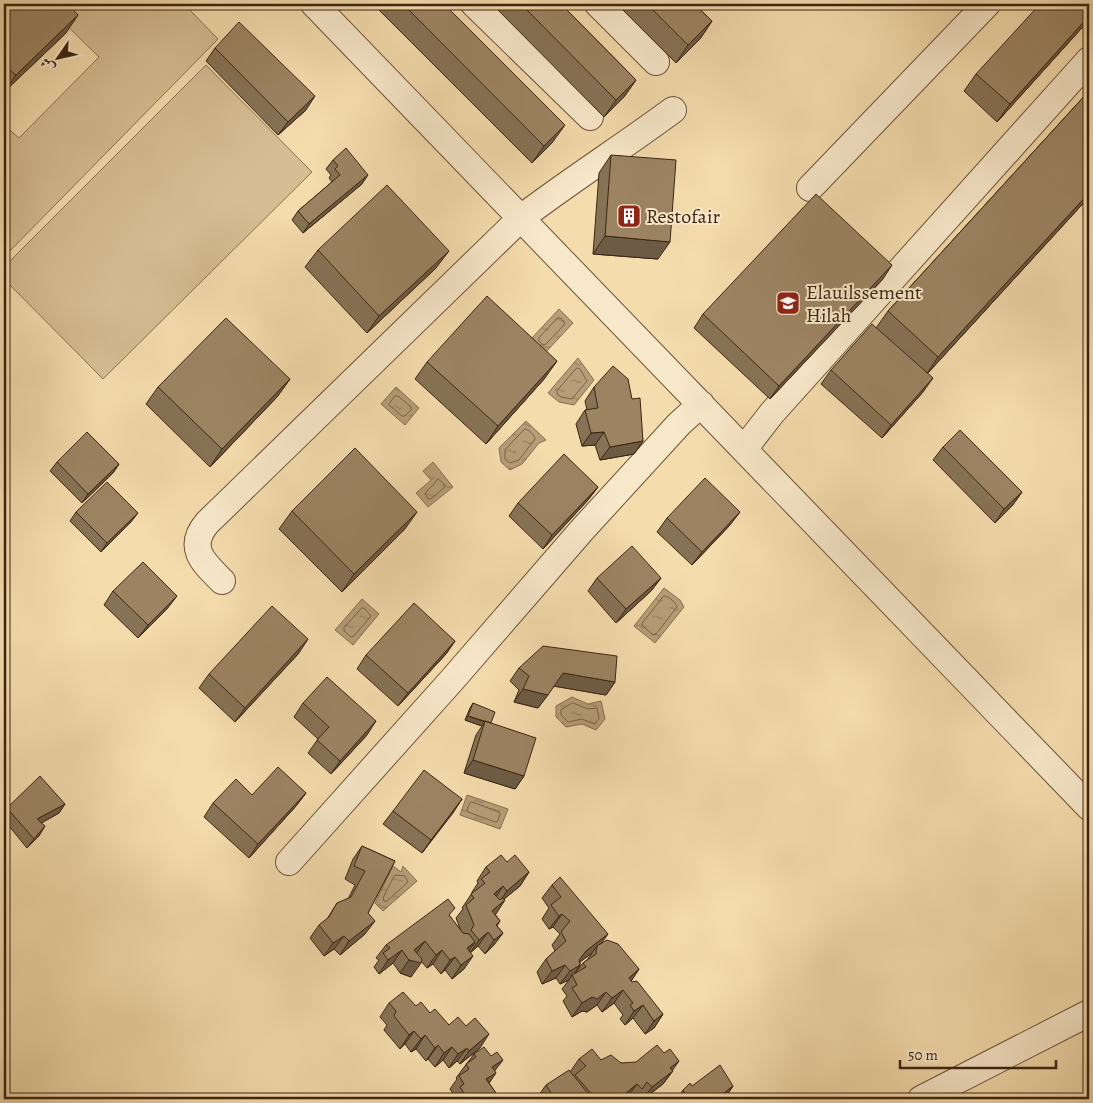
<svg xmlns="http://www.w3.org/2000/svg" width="1093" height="1103" viewBox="0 0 1093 1103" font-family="Alegreya,Amiri,serif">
	<defs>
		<pattern id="water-ripples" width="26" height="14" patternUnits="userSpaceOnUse" patternTransform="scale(1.25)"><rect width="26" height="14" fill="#b69e78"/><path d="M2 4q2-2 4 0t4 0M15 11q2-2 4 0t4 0" fill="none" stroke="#958161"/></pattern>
	</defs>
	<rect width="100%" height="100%" fill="#f5dcad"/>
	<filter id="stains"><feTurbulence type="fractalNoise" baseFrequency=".004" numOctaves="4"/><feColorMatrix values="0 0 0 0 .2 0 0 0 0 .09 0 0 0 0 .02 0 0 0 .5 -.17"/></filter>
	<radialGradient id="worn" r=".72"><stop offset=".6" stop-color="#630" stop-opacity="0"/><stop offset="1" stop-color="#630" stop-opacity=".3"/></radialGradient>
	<path fill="#d6bd93" stroke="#897152" d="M65 4H184L218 39 4 257V125L19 138 99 57 55 14Z
		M206 65 312 172 103 379 4 279V267Z"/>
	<path fill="url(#water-ripples)" stroke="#856e4f" d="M559 309 573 323 545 353 530 340Z
		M578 358 594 380 574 405 559 402 548 393Z
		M396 387 419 408 405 425 381 404Z
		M526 421 546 440 539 443 522 464 510 470 501 462 499 448Z
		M433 462 453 487 428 507 416 493 431 480 423 471Z
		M664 588 680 600 684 607 655 643 634 626Z
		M362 599 379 614 353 645 335 630Z
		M572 697 588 704 601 701 605 719 596 730 582 724 566 727 556 717V706Z
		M467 795 508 809 500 829 460 815Z
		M393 866 401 872 403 866 417 881 383 911 375 903Z"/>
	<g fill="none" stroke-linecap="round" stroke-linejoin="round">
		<path stroke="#796245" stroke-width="1" d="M558 318H561L565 324 546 344 543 345 539 341V338Z
			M577 368 580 369 587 381 572 399 561 397 557 394V391Z
			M395 396H398L411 407V410L405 416H402L389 405Z
			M525 429C529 429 535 436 535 439L519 460 510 463 505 459V450Z
			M438 479 444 484 445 487 431 499H428L425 493 434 484Z
			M664 596C669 596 676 603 677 607L656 634 653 635 643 626 642 624Z
			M362 608H364L371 616 354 636 351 637 344 631V628Z
			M573 703 588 709 597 708 599 719 594 724 582 719 568 722 561 715V710Z
			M472 802 499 812 500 814 498 821 495 822 468 812 467 810 470 803Z
			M396 875 405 876 408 882 387 901H384L383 898 394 876Z"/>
		<g stroke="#6a5339" stroke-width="28">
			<path id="minor" d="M314 4 1089 807
				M474 4 590 117
				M598 4 656 62
				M810 188 987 4
				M744 449 772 413 1089 60
				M222 581C204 563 186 548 207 523L521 218C571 180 623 147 673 110
				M289 862 452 680 582 530 679 424 701 404
				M921 1099 1089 1013"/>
		</g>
		<use href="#minor" stroke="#f8e8ca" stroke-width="26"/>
	</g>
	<path fill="#867255" stroke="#3c2512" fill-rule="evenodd" d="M4 4 66 33 4 92Z
		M382 4H444L552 143 532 163 378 9Z
		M492 4H561L636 80 624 97 604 117Z
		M617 4H694L712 21 700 39 676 63Z
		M1089 4V20L997 122 964 91 976 74Z
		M215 48 306 110 278 135 206 61Z
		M1089 91V197L927 374 923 392 882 438 821 384 831 370 876 328 888 311Z
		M611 155 658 259 593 254 599 173Z
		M333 160 362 184 303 233 292 220 298 211 332 182 329 178 331 175 326 169Z
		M318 250 436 268 367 333 305 267Z
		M883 279 770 399 694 328 703 314Z
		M427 362 545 378 486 444 415 379Z
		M290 379 277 397 210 467 146 404 158 387Z
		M594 387 632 399 643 441 634 454 600 460 595 445 582 446 576 424 585 410H587L585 401Z
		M943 447 1022 492 1012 506 995 523 933 460Z
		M57 462 119 464 113 473 82 503 50 471Z
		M598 487 588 500 543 549 509 516 518 503Z
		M292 511 405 529 342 592 279 529Z
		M76 512 131 522 101 552 70 521Z
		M667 518 730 525 692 565 657 532Z
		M597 578H661L651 591 616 623 588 591Z
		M113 591 167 609 138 638 104 605Z
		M455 641 446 654 398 706 357 669 366 655Z
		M299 653 235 722 199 688 209 674Z
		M519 668 615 682 606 695 554 686 538 708 514 702 519 690 510 681Z
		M303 703 367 735 331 774 308 753 318 739 294 717Z
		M473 703 491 723 524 776 515 789 464 773 476 735 482 726 465 720 470 708Z
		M306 793 296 806 249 858 204 817 213 803 252 795Z
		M462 799 422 853 383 824 393 811Z
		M65 804 59 813 41 823 39 836 27 848 4 820V813L7 808Z
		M362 846 395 861 368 913 365 934 340 955 334 949 324 956 310 938 319 925 327 919 337 903 348 899 355 885 345 879 353 859Z
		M507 862 529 872 520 886 504 899 495 914 500 921 497 926 503 933 493 946 485 954 478 946 470 953 464 969 452 979 445 970 441 974 433 964 427 968 421 961 411 977 400 973 393 963 379 974 374 967 379 960 376 958 386 945 449 915 461 931 456 918 463 909 462 908 472 893V892L478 883 477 881 486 867Z
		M552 885 602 943 639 969 631 981 663 1014 654 1028 645 1034 633 1018 625 1025 620 1019 623 1015 614 1003 602 1012 597 1005 587 1012 582 1011 572 1017 563 1001 567 996 562 989 569 980 560 984 556 978 542 984 537 972 546 959 555 951 552 945 560 934 553 927 549 929 542 919 549 908 542 898ZM592 953 587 960 583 963 574 974 580 965V962Z
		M389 1003 416 1006 430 1013 480 1048 460 1064 457 1061 449 1068 443 1060 435 1067 428 1059 426 1061 416 1049 411 1052 405 1044 400 1049 384 1030 387 1025 380 1017Z
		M474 1054 495 1071 489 1083 500 1099H451L454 1095 450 1089 457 1079 456 1078Z
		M579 1059 601 1060 673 1071 663 1084 644 1099H641L638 1095 635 1099H629L627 1098 625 1099H536L546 1085 570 1072Z
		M692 1086H733L727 1095 722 1099H674H677L683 1090Z"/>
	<path fill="#6d5c45" stroke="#3c2512" d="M78 15 66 33 4 92 16 75Z
		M1089 16V20L997 122 1010 104Z
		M712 21 700 39 676 63 688 45Z
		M636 80 624 97 604 117 616 100Z
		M315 96 306 110 278 135 288 122Z
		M565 125 552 143 532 163 544 146Z
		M368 175 362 184 303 233 309 224Z
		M1089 193V197L926 375 938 357Z
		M605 236 670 242 658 259 593 254Z
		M449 251 436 268 367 333 379 316Z
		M892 265 883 279 770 399 779 386Z
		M557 361 545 378 486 444 498 426Z
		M933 378 923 392 882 438 891 425Z
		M290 379 277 397 210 467 222 449Z
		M604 432 595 445 582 446 591 433Z
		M643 441 634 454 600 460 610 447Z
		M119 464 113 473 82 503 88 494Z
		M598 487 588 500 543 549 552 535Z
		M1022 492 1012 506 995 523 1004 509Z
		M417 512 405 529 342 592 354 574Z
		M740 512 730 525 692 565 702 552Z
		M138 513 131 522 101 552 107 543Z
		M661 578 651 591 616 623 626 609Z
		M177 596 167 609 138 638 148 625Z
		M308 639 299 653 235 722 245 708Z
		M455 641 446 654 398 706 408 693Z
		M563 673 615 682 606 695 553 686Z
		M523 689 548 695 538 708 514 702Z
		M468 716 485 722 482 726 465 720Z
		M376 721 367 735 331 774 340 761Z
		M473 760 524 776 515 789 464 773Z
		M306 793 296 806 249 858 258 844Z
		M462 799 453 813 422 853 431 840Z
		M65 804 59 813 31 829 37 819Z
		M45 826 39 836 27 848 34 839Z
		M529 872 520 886 498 904 507 891Z
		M503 886 494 900V894Z
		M505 900 496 914 483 924 492 911Z
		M562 914 553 927 549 929 559 916Z
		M375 921 365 934 340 955 349 941Z
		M488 932 478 946 470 953 479 940Z
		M503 933 493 946 485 954 494 940Z
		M608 934 599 947 597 946 592 953 576 965H580L573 976 572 975 569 980 560 984 570 971 586 951Z
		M344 936 334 949 324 956 333 943Z
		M425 941 416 954 421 963 411 977 400 973 409 960 414 950Z
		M475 942 466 955 457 961 467 948Z
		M402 950 393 963 379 974 388 960Z
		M442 950 433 964 427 968 436 955Z
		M473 956 464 969 452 979 461 965Z
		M455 957 445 970 441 974 450 960Z
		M565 965 556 978 542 984 552 971Z
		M639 969 630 983 629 978Z
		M623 990 614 1003 602 1012 612 998Z
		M606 992 597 1005 587 1012 582 1011 572 1017 582 1003 592 997Z
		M643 1005 633 1018 625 1025 634 1011Z
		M663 1014 654 1028 645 1034 654 1021Z
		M414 1031 405 1044 400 1049 409 1035Z
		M489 1034 480 1048 460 1064 469 1051Z
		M425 1035 416 1049 411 1052 421 1039Z
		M438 1045 428 1059 426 1061 435 1048Z
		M452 1047 443 1060 435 1067 444 1053Z
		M467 1048 457 1061 449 1068 458 1054Z
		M503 1060 493 1073 492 1067Z
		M679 1061 663 1084 643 1099 652 1087 670 1068Z
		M496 1073 487 1086 486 1079Z
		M637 1084 627 1098 625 1099H620Z
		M733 1086 727 1095 722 1099H716Z"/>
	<path fill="#9c8463" stroke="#3c2512" d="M4 4H68L78 15 16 75 4 65Z
		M403 4H444L565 125 544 146Z
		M521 4H561L636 80 616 100Z
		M647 4H694L712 21 688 45Z
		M1040 4H1089V16L1010 104 976 74Z
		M239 22 315 96 288 122 215 48Z
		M1089 91V193L938 357 888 311Z
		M346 148 368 175 309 224 298 211 340 175 335 169 338 166 333 160Z
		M611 155 676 160 670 242 605 236Z
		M387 185 449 251 379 316 318 250Z
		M816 194 892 265 779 386 703 314Z
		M487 296 557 361 498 426 427 362Z
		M226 318 290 379 222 449 158 387Z
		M872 324 933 378 891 425 831 370Z
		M613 366 628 379 632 399 640 398 643 441 610 447 604 432 591 433 585 410 598 408 594 387Z
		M960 430 1022 492 1004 509 943 447Z
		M87 432 119 464 88 494 57 462Z
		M355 448 417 512 354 574 292 511Z
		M564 454 598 487 552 535 518 503Z
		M705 478 740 512 702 552 667 518Z
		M107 482 138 513 107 543 76 512Z
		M632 546 661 578 626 609 597 578Z
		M143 562 177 596 148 625 113 591Z
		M414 603 455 641 408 693 366 655Z
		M272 606 308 639 245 708 209 674Z
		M543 646 617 656 615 682 563 673 548 695 523 689 529 676 519 668Z
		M327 677 376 721 340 761 317 740 329 727 303 703Z
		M473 703 495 712 491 723 468 716Z
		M485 721 536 738 524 776 473 760Z
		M278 767 306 793 258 844 213 803 236 779 252 795Z
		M424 770 462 799 431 840 393 811Z
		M40 776 65 804 37 819 45 826 34 839 7 808Z
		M362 846 395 861 368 913 375 921 349 941 344 936 333 943 319 925 329 917 337 903 351 897 365 871 354 866Z
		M501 855 507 862 515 855 529 872 507 891 503 886 494 894 500 900 502 898 505 900 492 911 500 921 496 925 503 933 494 940 488 932 479 940 471 930 474 925 466 905 474 898 471 894 485 883 481 879 490 872 486 867Z
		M560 877 608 934 586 951 579 960 580 965 570 971 565 965 552 971 546 959 566 941 561 932 570 921 562 914 559 916 551 905 561 897 552 885Z
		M448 899 455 908 449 915 463 933 469 934 475 942 467 948 473 956 461 965 455 957 450 960 442 950 436 955 425 941 414 950 422 959 421 963 409 960 402 950 388 960 383 953 390 948 386 945Z
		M607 940 618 944 639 969 629 978 632 982 637 981 663 1014 654 1021 643 1005 634 1011 630 1005 633 1003 623 990 612 998 606 992 597 999 592 997 582 1003 572 988 577 985 572 975 586 967 583 963 596 954 597 946Z
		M403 992 416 1006 421 1002 430 1013 435 1009 449 1025 458 1017 466 1026 475 1018 489 1034 469 1051 467 1048 458 1054 452 1047 444 1053 438 1045 435 1048 425 1035 421 1039 414 1031 409 1035 394 1016 396 1011 389 1003Z
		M657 1045 664 1053 670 1049 679 1061 670 1068 673 1071 652 1087 647 1082 642 1089 637 1084 621 1097 619 1094 613 1099H608L603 1094 596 1099 575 1075 586 1066 579 1059 592 1049 601 1060 611 1055 621 1063 636 1062Z
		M484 1047 491 1056 497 1052 503 1060 492 1067 496 1073 486 1079 500 1099H468L460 1087 464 1084 459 1076 469 1069 466 1064 476 1057 474 1054Z
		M720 1065 733 1086 716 1099H698L694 1093 688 1098 683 1090 690 1083 692 1086Z
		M569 1070 590 1096 587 1099H555L546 1085Z
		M1012 1095 1015 1099H1005Z"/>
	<defs>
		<g id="building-square" transform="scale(1.25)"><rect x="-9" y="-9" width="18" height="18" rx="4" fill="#8f2418" stroke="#f8e8ca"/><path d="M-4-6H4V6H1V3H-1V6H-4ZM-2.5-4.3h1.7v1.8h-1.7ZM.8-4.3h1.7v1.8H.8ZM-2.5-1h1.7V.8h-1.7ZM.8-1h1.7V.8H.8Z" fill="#fff"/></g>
		<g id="school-square" transform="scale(1.25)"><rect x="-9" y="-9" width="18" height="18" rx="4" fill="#8f2418" stroke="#f8e8ca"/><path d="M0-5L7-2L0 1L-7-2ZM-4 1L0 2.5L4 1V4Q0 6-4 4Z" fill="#fff"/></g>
	</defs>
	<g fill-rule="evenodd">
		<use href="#building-square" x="629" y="216"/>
		<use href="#school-square" x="788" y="303"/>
	</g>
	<g text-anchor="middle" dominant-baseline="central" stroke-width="4" stroke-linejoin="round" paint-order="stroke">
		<g font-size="20" fill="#3c2512" stroke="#f8e8ca" text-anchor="start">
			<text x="646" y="216">Restofair</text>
			<text x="806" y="292">Elauilssement<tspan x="806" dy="23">Hilah</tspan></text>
		</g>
	</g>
	<rect width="1093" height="1103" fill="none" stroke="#f5dcad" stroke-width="20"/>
	<rect x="5" y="5" width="1083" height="1093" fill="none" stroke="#3c2512" stroke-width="2.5"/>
	<rect x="10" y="10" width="1073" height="1083" fill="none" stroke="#3c2512"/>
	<g transform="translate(58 58) rotate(236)" stroke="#f8e8ca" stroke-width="4" paint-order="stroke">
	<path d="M0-4L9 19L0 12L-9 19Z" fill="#3c2512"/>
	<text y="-8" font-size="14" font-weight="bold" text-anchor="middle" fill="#3c2512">ش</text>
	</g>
	<path d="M900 1060v8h156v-8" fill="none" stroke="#3c2512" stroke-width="2.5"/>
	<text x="908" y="1060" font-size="15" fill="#3c2512" stroke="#f8e8ca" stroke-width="4" paint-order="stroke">50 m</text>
	<rect width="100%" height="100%" filter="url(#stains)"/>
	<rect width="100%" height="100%" fill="url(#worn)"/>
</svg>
